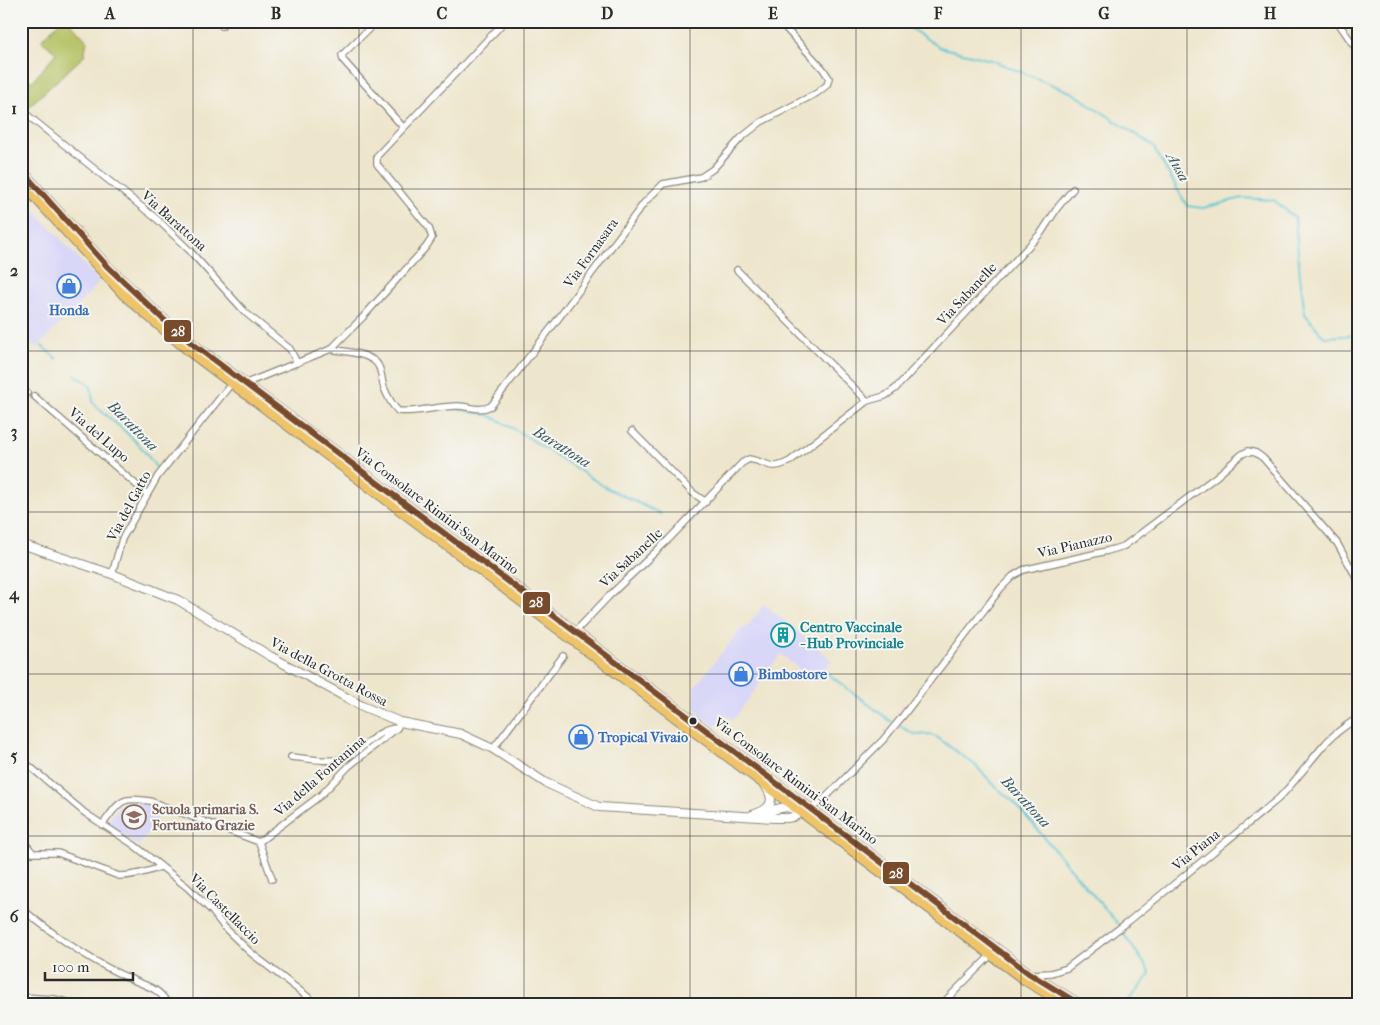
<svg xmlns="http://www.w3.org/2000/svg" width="1380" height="1025" viewBox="0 0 1380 1025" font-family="'IM FELL French Canon',serif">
	<rect width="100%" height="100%" fill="#f6f6f2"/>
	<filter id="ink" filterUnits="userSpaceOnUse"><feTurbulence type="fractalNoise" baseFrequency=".02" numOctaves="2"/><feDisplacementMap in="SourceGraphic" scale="10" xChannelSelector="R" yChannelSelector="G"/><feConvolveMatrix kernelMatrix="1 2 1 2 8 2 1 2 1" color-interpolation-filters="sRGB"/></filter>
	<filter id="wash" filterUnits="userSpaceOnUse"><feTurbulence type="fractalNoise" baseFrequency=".0096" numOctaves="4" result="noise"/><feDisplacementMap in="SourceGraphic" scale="20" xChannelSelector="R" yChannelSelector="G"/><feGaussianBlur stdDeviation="1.12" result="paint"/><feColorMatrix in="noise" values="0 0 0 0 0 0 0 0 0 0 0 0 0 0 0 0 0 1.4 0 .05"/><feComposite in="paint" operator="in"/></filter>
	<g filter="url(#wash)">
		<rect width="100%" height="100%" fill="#eee6cc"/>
		<path fill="#d9d7f8" d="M26 201 99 281 95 287 37 348 21 337V205Z
			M764 604 832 660 815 682 781 654 733 720 725 714 715 727 699 715 695 707 694 688 739 631 747 627Z
			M126 801H134L163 810 139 846 106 824 119 806Z"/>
		<path fill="#b6c366" stroke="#707748" d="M60 21H69L87 41 84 56 26 109 21 104V73L32 82 56 53 41 40Z"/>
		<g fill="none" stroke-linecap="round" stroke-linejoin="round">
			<path stroke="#5dc7d8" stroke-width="2" d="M899 21 939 47 991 60 1073 93 1153 146 1187 206 1203 208 1242 198 1274 200 1295 218 1300 276 1305 314 1324 337 1359 335
				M42 346 57 359
				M75 375 88 383 91 387 93 402 100 410 126 432 142 448 158 470
				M458 409 488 415 502 422 529 438 605 487 661 514
				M824 671 892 722
				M898 725 916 735 930 734 938 738 975 765 998 789 1015 803 1117 923
				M1121 930 1150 972 1149 975 1127 1004"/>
		</g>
	</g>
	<g filter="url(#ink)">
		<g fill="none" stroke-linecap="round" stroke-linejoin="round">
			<g stroke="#8c887c" stroke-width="8">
				<path id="minor" d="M218 21 222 26
					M377 21 342 55 343 60 403 127
					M1337 21 1359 53
					M21 110 158 220 189 250 246 313 290 349 297 363
					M737 270 867 401
					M331 349C345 352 361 352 373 360 382 365 381 379 384 388 388 397 391 404 398 411 418 413 437 406 457 406 469 406 479 412 491 406L555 323 644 203 663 184 701 177 713 169 741 138 761 122 817 93 827 85 829 78 823 69 779 21
					M244 384 331 349 363 317 426 247 432 238 429 228 377 164V156L505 21
					M21 388 27 393
					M34 396 147 494
					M632 431 693 493 706 502
					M112 574 122 539 158 476 231 384H235
					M575 632 609 596 668 540 742 463 749 459C769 462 769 472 790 461L867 401 885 396 895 389 1041 233 1058 207 1073 189
					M493 749 563 656
					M291 757C305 758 329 763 342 759 363 753 374 729 397 728
					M21 759 85 813 134 845 187 887 212 911 224 927 251 953 317 1004
					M810 809 823 800 883 740 902 717 1001 588 1013 576 1023 570 1107 551 1124 546 1217 476 1241 455 1248 451 1256 453 1263 458 1337 543 1359 582
					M102 825C120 802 119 796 150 801L259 842 272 879
					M21 838 33 853
					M259 842 321 795 349 766 397 728 400 722
					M21 851 33 853H58L119 876C134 876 147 872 161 867
					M21 908C55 936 91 962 131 979 144 985 162 989 167 1004
					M1032 974 1051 973 1067 968 1129 921 1278 799C1295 782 1309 762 1325 744 1334 733 1347 725 1359 717
					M21 997 54 999 74 1004
					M942 1004 991 955"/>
			</g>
			<g stroke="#8c887c" stroke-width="10">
				<path id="tertiary" d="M21 544 112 574 178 600 270 656 362 706 400 722 461 734 493 749 546 783 599 807 774 818C781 818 789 819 795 816 799 814 800 811 806 810
					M763 812 786 807 796 810
					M752 815C768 810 777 803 766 787"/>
			</g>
			<g stroke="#8c887c" stroke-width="11">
				<path id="primary" d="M21 170 107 266 163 319 194 345 1030 974 1079 1004
					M21 182 123 294 190 352 991 955 1026 981 1065 1004"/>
			</g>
			<use href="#minor" stroke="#fff" stroke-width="5.5"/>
			<use href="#tertiary" stroke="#fff" stroke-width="8"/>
			<use href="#primary" stroke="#efc469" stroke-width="9"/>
			<g stroke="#f6f6f2" stroke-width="10">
				<path id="bus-1" d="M21 170 107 266 163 319 194 345 1030 974 1079 1004"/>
			</g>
			<use href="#bus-1" stroke="#7a4b2a" stroke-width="6"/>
		</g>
	</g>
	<path fill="none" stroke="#2b2b2b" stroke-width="1" stroke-opacity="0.55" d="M193 21V1004M359 21V1004M524 21V1004M690 21V1004M856 21V1004M1021 21V1004M1187 21V1004M21 189H1359M21 351H1359M21 512H1359M21 674H1359M21 836H1359"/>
	<defs>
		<g id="shop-ring" transform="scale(1.25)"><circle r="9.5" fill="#f6f6f2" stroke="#3f7fe0" stroke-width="1.5"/><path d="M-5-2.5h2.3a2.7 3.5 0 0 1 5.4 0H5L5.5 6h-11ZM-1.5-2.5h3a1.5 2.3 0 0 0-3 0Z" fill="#3f7fe0"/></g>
		<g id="building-ring" transform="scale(1.25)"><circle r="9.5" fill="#f6f6f2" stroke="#0f9aa8" stroke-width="1.5"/><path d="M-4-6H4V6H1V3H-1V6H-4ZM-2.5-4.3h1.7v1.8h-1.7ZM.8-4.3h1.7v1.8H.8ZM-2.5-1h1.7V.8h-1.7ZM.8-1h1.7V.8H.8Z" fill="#0f9aa8"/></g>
		<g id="school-ring" transform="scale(1.25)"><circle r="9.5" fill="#f6f6f2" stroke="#8d6e63" stroke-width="1.5"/><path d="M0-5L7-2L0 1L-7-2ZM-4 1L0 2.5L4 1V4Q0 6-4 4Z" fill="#8d6e63"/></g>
	</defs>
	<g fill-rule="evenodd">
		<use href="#shop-ring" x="69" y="286"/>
		<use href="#building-ring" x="783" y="635"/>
		<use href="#shop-ring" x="741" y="674"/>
		<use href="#shop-ring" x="581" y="737"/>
		<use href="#school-ring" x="134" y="817"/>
	</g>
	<circle fill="#2b2b2b" stroke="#f6f6f2" stroke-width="2" cx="693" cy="721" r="4.5"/>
	<g text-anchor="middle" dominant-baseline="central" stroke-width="4" stroke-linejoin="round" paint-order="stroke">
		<g font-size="14" fill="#2b2b2b" stroke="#f6f6f2">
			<text transform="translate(174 221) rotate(42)">Via Barattona</text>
			<text transform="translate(591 253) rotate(-54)">Via Fornasara</text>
			<text transform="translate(967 294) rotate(-47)">Via Sabanelle</text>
			<text transform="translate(99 435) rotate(41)">Via del Lupo</text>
			<text transform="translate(129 506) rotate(-62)">Via del Gatto</text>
			<text transform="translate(437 511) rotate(37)">Via Consolare Rimini-San Marino</text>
			<text transform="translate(1075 545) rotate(-13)">Via Pianazzo</text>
			<text transform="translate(631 558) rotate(-43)">Via Sabanelle</text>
			<text transform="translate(329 672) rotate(28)">Via della Grotta Rossa</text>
			<text transform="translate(320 776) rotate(-41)">Via della Fontanina</text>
			<text transform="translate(796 781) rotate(37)">Via Consolare Rimini-San Marino</text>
			<text transform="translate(1196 850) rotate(-39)">Via Piana</text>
			<text transform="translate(225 909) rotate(45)">Via Castellaccio</text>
		</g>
		<g font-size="14" font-weight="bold" fill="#366cbe" stroke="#f6f6f2" text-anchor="start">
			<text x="69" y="310" text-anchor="middle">Honda</text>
			<text x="758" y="674">Bimbostore</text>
			<text x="598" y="737">Tropical Vivaio</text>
		</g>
		<g font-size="14" font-weight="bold" fill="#0d838f" stroke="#f6f6f2" text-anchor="start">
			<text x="800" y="627">Centro Vaccinale<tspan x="800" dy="16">- Hub Provinciale</tspan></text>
		</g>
		<g font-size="14" font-weight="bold" fill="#785e54" stroke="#f6f6f2" text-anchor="start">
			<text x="152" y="809">Scuola primaria S.<tspan x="152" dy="16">Fortunato Grazie</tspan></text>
		</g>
		<g font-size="15" font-style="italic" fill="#3a5a5f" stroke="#f6f6f2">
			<text transform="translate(1178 167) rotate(61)">Ausa</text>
			<text transform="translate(133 426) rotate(45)">Barattona</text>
			<text transform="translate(562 447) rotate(32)">Barattona</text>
			<text transform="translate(1026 802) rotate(47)">Barattona</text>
		</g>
	</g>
	<g stroke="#f6f6f2" stroke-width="2">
		<rect x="163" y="319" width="29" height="24" rx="5" fill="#7a4b2a"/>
		<rect x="522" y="591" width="29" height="24" rx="5" fill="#7a4b2a"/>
		<rect x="882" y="861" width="28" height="24" rx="5" fill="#7a4b2a"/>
	</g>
	<g font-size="14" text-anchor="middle" font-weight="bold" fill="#fff">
		<text x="178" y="336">28</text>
		<text x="536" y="607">28</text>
		<text x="896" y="878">28</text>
	</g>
	<rect width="1380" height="1025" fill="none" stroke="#f6f6f2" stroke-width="55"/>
	<path d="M45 972v8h88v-8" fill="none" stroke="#2b2b2b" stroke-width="2.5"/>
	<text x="52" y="972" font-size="15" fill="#2b2b2b" stroke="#f6f6f2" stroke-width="4" paint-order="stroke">100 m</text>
	<rect x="28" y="28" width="1324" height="970" fill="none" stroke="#2b2b2b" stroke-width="2"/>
	<g font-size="16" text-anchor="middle" font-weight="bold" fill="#2b2b2b">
		<text x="110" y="19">A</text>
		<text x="276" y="19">B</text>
		<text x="442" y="19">C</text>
		<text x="607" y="19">D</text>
		<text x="773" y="19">E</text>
		<text x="938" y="19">F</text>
		<text x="1104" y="19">G</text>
		<text x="1270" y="19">H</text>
		<text x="14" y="114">1</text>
		<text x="14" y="276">2</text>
		<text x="14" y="437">3</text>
		<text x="14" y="599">4</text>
		<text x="14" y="761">5</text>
		<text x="14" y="922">6</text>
	</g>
</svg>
